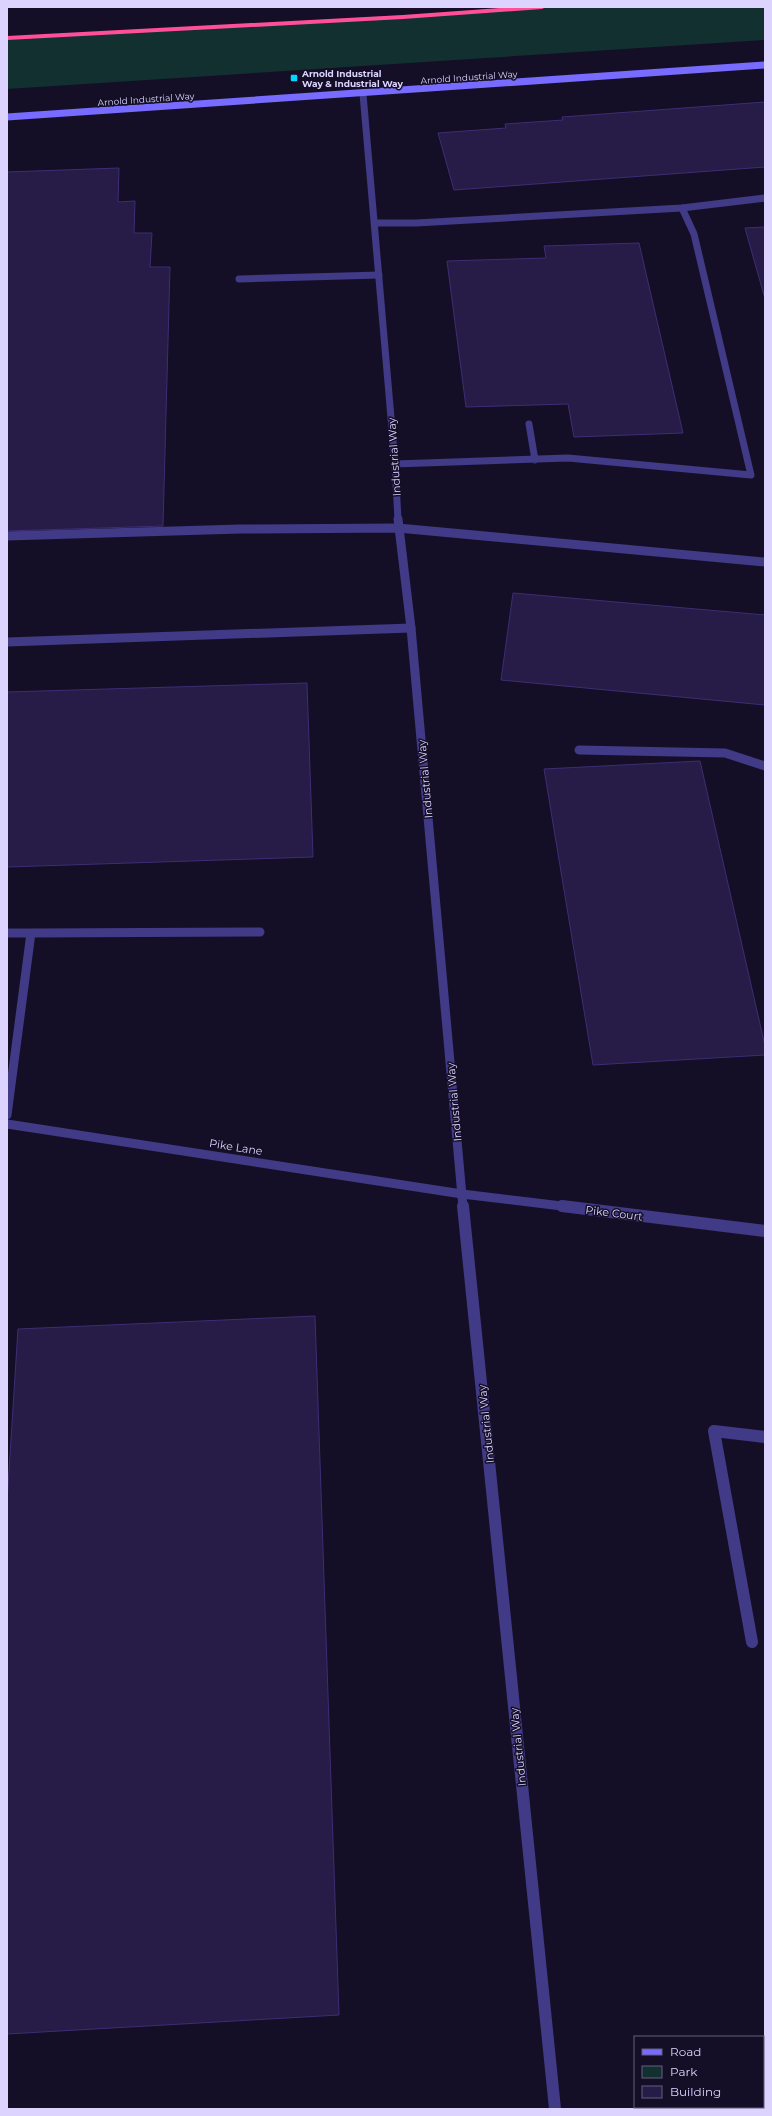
<svg xmlns="http://www.w3.org/2000/svg" width="772" height="2116" viewBox="0 0 772 2116" font-family="Montserrat,sans-serif">
	<rect width="100%" height="100%" fill="#140f26"/>
	<path fill="#123030" d="M542 7H765V40L7 89V38Z"/>
	<path fill="#271b47" stroke="#3f2d74" d="M765 102V167L454 190 438 133 506 128 505 124 563 120 562 117Z
		M119 168 118 202 135 201 134 233H152L150 267H170L163 526 7 531V172Z
		M765 227V299L745 228Z
		M639 243 683 433 574 437 568 404 466 407 447 261 546 258 544 246Z
		M513 593 765 615V705L501 680Z
		M307 683 313 857 7 867V692Z
		M700 761 765 1046V1055L593 1065 544 769Z
		M315 1316 339 2015 7 2034V1502L18 1329Z"/>
	<g fill="none" stroke-linecap="round" stroke-linejoin="round">
		<path stroke="#413a86" stroke-width="7" d="M375 223H416L682 208 765 198
			M239 279 379 275
			M529 424 535 460
			M395 464 568 458 751 475 694 234 682 208"/>
		<path stroke="#413a86" stroke-width="9" d="M7 536 240 529 398 528 765 562
			M7 642 411 628
			M579 750 725 753 765 766
			M7 933H31
			M7 1115 31 933 260 932"/>
		<path stroke="#413a86" stroke-width="12" d="M752 1642 714 1431 765 1437"/>
		<path stroke="#413a86" stroke-width="7" d="M363 94 395 464 398 520"/>
		<path stroke="#413a86" stroke-width="9" d="M398 519 411 628 463 1207
			M7 1124 462 1194 570 1207"/>
		<path stroke="#413a86" stroke-width="12" d="M463 1206 555 2109
			M562 1206 765 1231"/>
		<path stroke="#786bff" stroke-width="7" d="M7 117 765 65"/>
		<path fill="#ff4f99" fill-rule="evenodd" d="M512 7H546L542 9 403 19 7 40V36L403 15Z"/>
	</g>
	<rect fill="#00d6ff" stroke="#140f26" stroke-width="1.5" x="290" y="74" width="8" height="8" rx="2"/>
	<g text-anchor="middle" dominant-baseline="central" stroke-width="3" stroke-linejoin="round" paint-order="stroke">
		<g font-size="9" font-weight="bold" fill="#dcd4ff" stroke="#140f26" text-anchor="start">
			<text x="302" y="73">Arnold Industrial<tspan x="302" dy="10">Way &amp; Industrial Way</tspan></text>
		</g>
		<g font-size="9" fill="#dcd4ff" stroke="#140f26">
			<text transform="translate(469 77) rotate(-4)">Arnold Industrial Way</text>
			<text transform="translate(146 99) rotate(-4)">Arnold Industrial Way</text>
		</g>
		<g font-size="11" fill="#dcd4ff" stroke="#140f26">
			<text transform="translate(394 457) rotate(-94)">Industrial Way</text>
			<text transform="translate(425 779) rotate(-95)">Industrial Way</text>
			<text transform="translate(454 1102) rotate(-95)">Industrial Way</text>
			<text transform="translate(236 1147) rotate(9)">Pike Lane</text>
			<text transform="translate(614 1213) rotate(7)">Pike Court</text>
			<text transform="translate(486 1424) rotate(-96)">Industrial Way</text>
			<text transform="translate(518 1747) rotate(-96)">Industrial Way</text>
		</g>
	</g>
	<rect width="772" height="2116" fill="none" stroke="#dcd4ff" stroke-width="16"/>
	<rect x="634" y="2036" width="130" height="72" fill="#140f26" stroke="#645e7d"/>
	<rect x="642" y="2049" width="20" height="6" fill="#786bff" stroke="#645e7d"/>
	<text x="670" y="2056" font-size="12" fill="#dcd4ff">Road</text>
	<rect x="642" y="2066" width="20" height="12" fill="#123030" stroke="#645e7d"/>
	<text x="670" y="2076" font-size="12" fill="#dcd4ff">Park</text>
	<rect x="642" y="2086" width="20" height="12" fill="#271b47" stroke="#645e7d"/>
	<text x="670" y="2096" font-size="12" fill="#dcd4ff">Building</text>
</svg>
